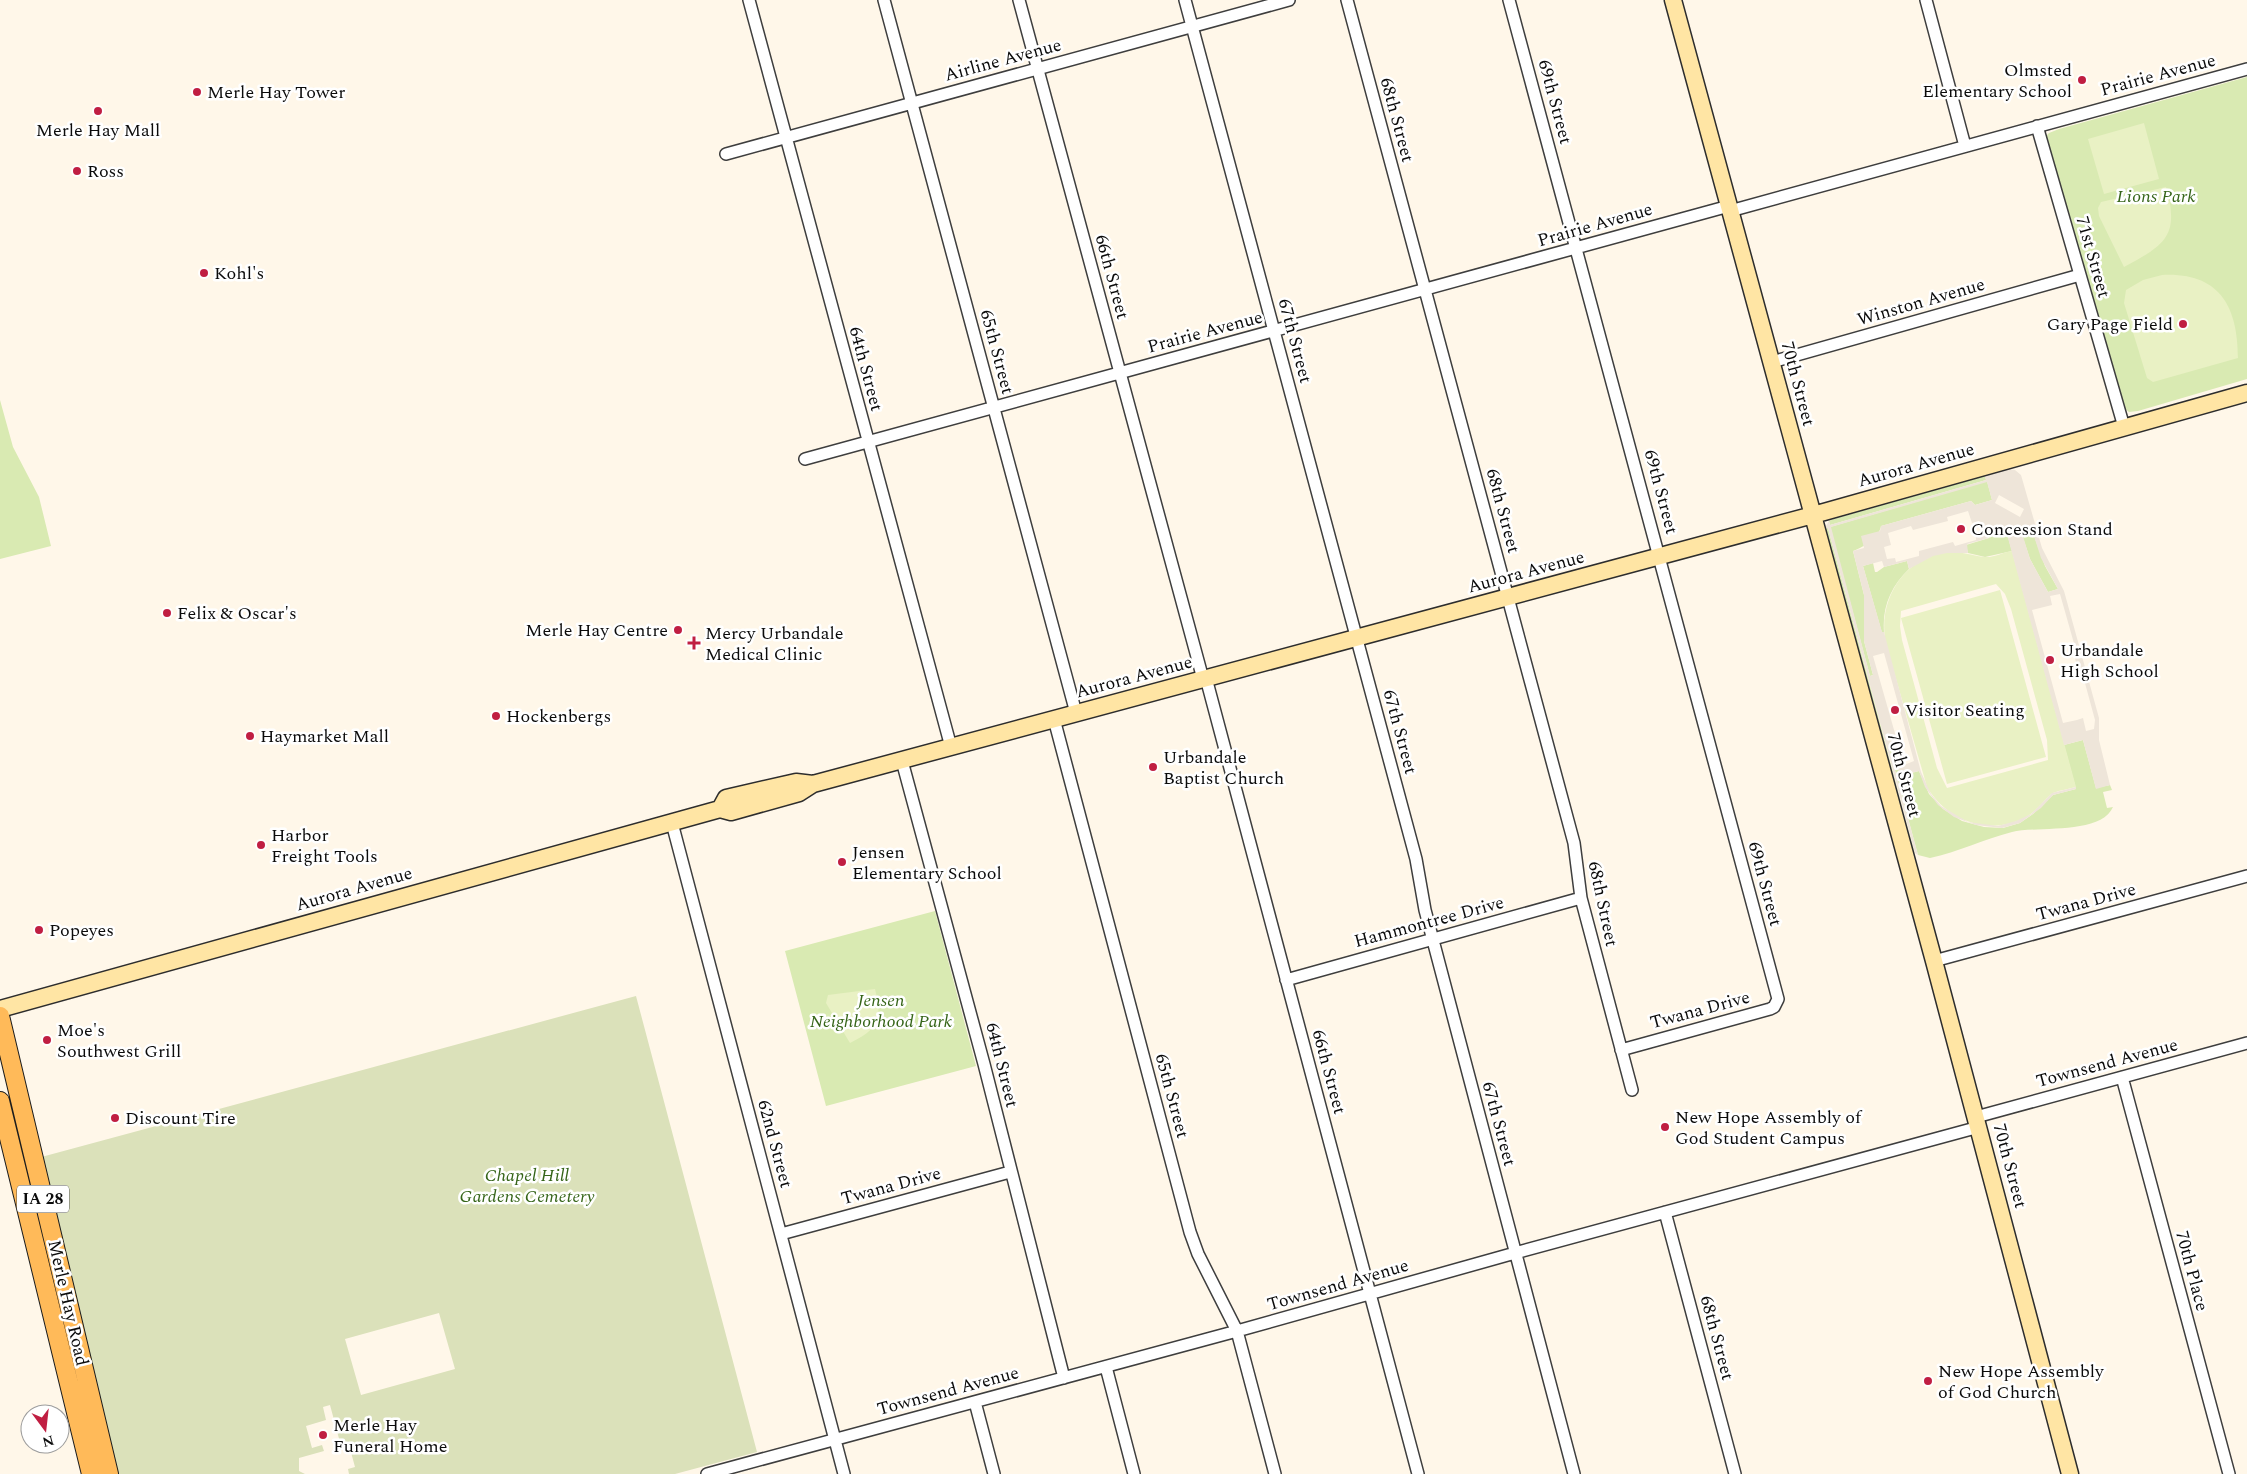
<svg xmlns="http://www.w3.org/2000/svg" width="2247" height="1474" viewBox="0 0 2247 1474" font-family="Spectral,serif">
	<rect width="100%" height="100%" fill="#fff7e9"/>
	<path fill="#d9eab2" d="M2247 77V379L2138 411 2129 412 2123 407 2046 136 2049 133 2059 129Z
		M0 400 13 447 39 497 51 546 0 559Z
		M1985 476 1986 480 1830 525 1829 521 1834 519Z
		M1987 481 1992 500 1975 505 1971 501 1881 526C1879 538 1864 547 1853 551L1864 595V641L1873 675 1870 676 1830 527Z
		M2005 527 2012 551 1985 557 1968 553 1966 545 1989 538 1988 532Z
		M1828 528 1914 851 1915 853 1825 529Z
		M2032 530 2045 566 2058 589 2048 592 2030 559 2021 532Z
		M1907 561 1909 569C1891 586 1882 607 1884 632L1882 633 1863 566 1873 563 1875 572H1877L1884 567Z
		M2083 740 2096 788 2110 785 2112 790 2103 792 2107 808 2113 807C2101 835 2036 826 2012 832 1984 839 1958 852 1930 858L1918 855 1889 748 1893 747 1900 776 1919 771 1929 794 1943 809 1962 821 1984 827 2003 828 2020 823 2033 814 2053 795 2076 789 2064 745Z
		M935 911 976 1066 826 1106 785 951Z"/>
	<path fill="#dbe1ba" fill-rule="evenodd" d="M636 996 757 1452 675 1474H349L348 1469 355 1467 349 1445 341 1446 330 1405 323 1407 326 1420 306 1426 312 1448 322 1445 324 1451 299 1458V1471L305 1474H109L34 1159ZM439 1313 455 1369 361 1395 345 1339Z"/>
	<path fill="#e9f1c4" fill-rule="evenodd" d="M2144 123 2159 179 2104 194 2088 139Z
		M2166 187C2180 236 2165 245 2124 267L2099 216 2098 208 2101 202Z
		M2162 275C2220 272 2238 307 2238 358L2153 382 2147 378 2124 303 2126 290 2143 280Z
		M2012 551 2076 787C2069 789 2060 790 2053 793 2046 797 2037 812 2024 818 1989 836 1947 821 1927 787L1886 644C1877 602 1902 558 1947 552 1962 551 1971 556 1985 557 1993 558 2004 552 2012 551ZM1996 584 2005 594 2011 609 2047 740 2048 760 1947 788 1937 768 1902 640 1900 626 1901 611Z
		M2000 590 2046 757 1947 784 1901 618Z
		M875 989C883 1020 878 1029 850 1043L826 1003 828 995Z"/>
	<path fill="#eee5d9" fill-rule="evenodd" d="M2006 469 2015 470 2021 475 2042 548 2064 591 2099 718V740L2110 785 2096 789 2083 740 2064 745 2005 527 1988 532 1989 538 1967 544 1968 553H1947L1933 556 1909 569 1907 561 1884 567 1882 561 1863 566 1882 632H1884L1921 772 1931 794 1941 806 1968 822 1998 826 2016 821 2031 814 2052 793 2076 787V789L2053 795 2041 808 2020 823 2002 828 1976 825 1954 817 1938 805 1925 787 1919 771 1900 776 1893 747 1889 748 1918 855 1915 853 1828 528 1825 529 1826 526 1829 521 1830 525 1986 480 1985 476ZM1987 482 1992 500 1975 505 1971 501 1881 526 1880 531 1861 536 1864 548 1853 551 1864 595V641L1873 675 1870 676 1831 527ZM1999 495 2024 509 2020 517 1995 503ZM1968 511 1972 523 1979 521 1983 533 1976 536V540L1955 546 1953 542 1919 551V556L1896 562 1895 558 1887 559 1884 547 1891 545 1888 533 1911 526 1913 530 1948 521 1947 517ZM2032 530 2041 558 2058 589 2048 592 2030 559 2022 533ZM2060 594 2077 654 2074 655 2076 662 2079 661 2095 720 2094 729 2086 731 2083 718 2077 720 2078 726 2077 720 2063 723 2032 610 2052 605 2050 596ZM1884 653 1914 761 1904 765 1873 656Z"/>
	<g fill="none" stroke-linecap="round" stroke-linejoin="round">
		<g stroke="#3e3e3e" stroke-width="14">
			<path id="street" d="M749 0 951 747
				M884 0 1076 713
				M1019 0 1203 679
				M1185 0 1416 859 1425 910 1574 1474
				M1347 0 1574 843 1581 898 1632 1090
				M1509 0 1778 999 1774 1007 1770 1009 1621 1050
				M1926 0 1965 146
				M2037 126 2124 427
				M726 154 1289 0
				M1730 211 2247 69
				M1772 362 2080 275
				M805 459 1729 206
				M1206 678 1418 1474
				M1054 719 1190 1232 1198 1254 1237 1331 1275 1474
				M902 761 984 1064 1064 1378
				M672 823 844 1474
				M1934 961 2247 876
				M1286 980 1581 898
				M2122 1077 2229 1474
				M1976 1117 2247 1043
				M1665 1212 1735 1474
				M781 1234 1010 1172
				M1106 1367 1134 1474
				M975 1402 994 1474
				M707 1474 1237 1331 1515 1253 1979 1127"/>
		</g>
		<g stroke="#2d2d2d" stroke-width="19">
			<path id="secondary" d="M1673 0 1934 961 2070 1474
				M720 809 726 798 796 782 813 784
				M0 1009 720 809 731 812 799 793 813 784 1824 512 2247 393"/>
		</g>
		<g stroke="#1c1c1c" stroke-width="20">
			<path id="primary" d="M0 1016 109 1474
				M0 1101 91 1474"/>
		</g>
		<use href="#street" stroke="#fff" stroke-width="11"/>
		<use href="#secondary" stroke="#ffe5a4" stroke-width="16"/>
		<use href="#primary" stroke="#ffba59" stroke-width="18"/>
	</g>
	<g fill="#c01e42" stroke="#fff" stroke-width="2">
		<circle cx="2082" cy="80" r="5"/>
		<circle cx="197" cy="92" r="5"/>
		<circle cx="98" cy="111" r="5"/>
		<circle cx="77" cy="171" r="5"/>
		<circle cx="204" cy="273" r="5"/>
		<circle cx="2183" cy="324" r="5"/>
		<circle cx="1961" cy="529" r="5"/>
		<circle cx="167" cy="613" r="5"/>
		<circle cx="678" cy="630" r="5"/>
		<path d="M691.5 635.5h5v5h5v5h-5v5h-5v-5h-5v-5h5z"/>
		<circle cx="2050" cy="660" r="5"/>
		<circle cx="1895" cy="710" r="5"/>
		<circle cx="496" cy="716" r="5"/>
		<circle cx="250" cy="736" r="5"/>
		<circle cx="1153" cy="767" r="5"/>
		<circle cx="261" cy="845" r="5"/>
		<circle cx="842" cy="862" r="5"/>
		<circle cx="39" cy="930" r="5"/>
		<circle cx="47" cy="1040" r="5"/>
		<circle cx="115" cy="1118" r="5"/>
		<circle cx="1665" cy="1127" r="5"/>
		<circle cx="1928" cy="1381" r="5"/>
		<circle cx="323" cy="1435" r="5"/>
	</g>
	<g text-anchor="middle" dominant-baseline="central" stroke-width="5" stroke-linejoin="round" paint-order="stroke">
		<rect fill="#fff" stroke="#545454" stroke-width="1" x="17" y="1185.5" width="52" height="27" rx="4"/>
		<g font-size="16" font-weight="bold" fill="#0b0b0b">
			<text x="43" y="1199">IA 28</text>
		</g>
		<g font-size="18" fill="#0b0b0b" stroke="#fff">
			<text transform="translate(1003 60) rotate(-15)">Airline Avenue</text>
			<text transform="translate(2158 75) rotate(-15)">Prairie Avenue</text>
			<text transform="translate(1555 102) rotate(75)">69th Street</text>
			<text transform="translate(1397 120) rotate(75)">68th Street</text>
			<text transform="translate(1595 225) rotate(-16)">Prairie Avenue</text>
			<text transform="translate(2093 257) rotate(74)">71st Street</text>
			<text transform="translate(1112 277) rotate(75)">66th Street</text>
			<text transform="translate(1921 302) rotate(-16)">Winston Avenue</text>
			<text transform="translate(1205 332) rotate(-15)">Prairie Avenue</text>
			<text transform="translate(1295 341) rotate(75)">67th Street</text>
			<text transform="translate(997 352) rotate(75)">65th Street</text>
			<text transform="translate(866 369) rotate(75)">64th Street</text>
			<text transform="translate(1798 384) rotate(75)">70th Street</text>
			<text transform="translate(1916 465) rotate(-16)">Aurora Avenue</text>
			<text transform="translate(1661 492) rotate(75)">69th Street</text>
			<text transform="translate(1503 511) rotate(75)">68th Street</text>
			<text transform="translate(1526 572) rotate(-15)">Aurora Avenue</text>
			<text transform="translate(1134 677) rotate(-15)">Aurora Avenue</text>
			<text transform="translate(1400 732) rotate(75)">67th Street</text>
			<text transform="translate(1904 775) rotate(75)">70th Street</text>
			<text transform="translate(1765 884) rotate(75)">69th Street</text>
			<text transform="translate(354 889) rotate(-16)">Aurora Avenue</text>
			<text transform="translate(2086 902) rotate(-15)">Twana Drive</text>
			<text transform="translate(1603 904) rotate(78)">68th Street</text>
			<text transform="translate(1429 922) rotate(-15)">Hammontree Drive</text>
			<text transform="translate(1700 1010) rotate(-15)">Twana Drive</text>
			<text transform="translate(2107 1063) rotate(-15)">Townsend Avenue</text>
			<text transform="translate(1002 1065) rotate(76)">64th Street</text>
			<text transform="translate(1329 1072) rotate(75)">66th Street</text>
			<text transform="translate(1172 1096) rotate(75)">65th Street</text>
			<text transform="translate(1499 1124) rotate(75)">67th Street</text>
			<text transform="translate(775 1144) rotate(75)">62nd Street</text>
			<text transform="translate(2010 1166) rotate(75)">70th Street</text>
			<text transform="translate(891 1186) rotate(-15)">Twana Drive</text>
			<text transform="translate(2192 1271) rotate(75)">70th Place</text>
			<text transform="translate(1338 1285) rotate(-16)">Townsend Avenue</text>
			<text transform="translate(68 1303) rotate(77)">Merle Hay Road</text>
			<text transform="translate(1717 1338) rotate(75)">68th Street</text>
			<text transform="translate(948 1391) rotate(-15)">Townsend Avenue</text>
		</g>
		<g font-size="18" fill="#0b0b0b" stroke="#fff" text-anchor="start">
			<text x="2072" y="70" text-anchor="end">Olmsted<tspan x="2072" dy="21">Elementary School</tspan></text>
			<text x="207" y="92">Merle Hay Tower</text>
			<text x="98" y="130" text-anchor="middle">Merle Hay Mall</text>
			<text x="87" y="171">Ross</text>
			<text x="214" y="273">Kohl's</text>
			<text x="2173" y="324" text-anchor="end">Gary Page Field</text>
			<text x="1971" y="529">Concession Stand</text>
			<text x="177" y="613">Felix &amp; Oscar's</text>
			<text x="668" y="630" text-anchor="end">Merle Hay Centre</text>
			<text x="705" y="633">Mercy Urbandale<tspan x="705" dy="21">Medical Clinic</tspan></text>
			<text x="2060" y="650">Urbandale<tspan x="2060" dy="21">High School</tspan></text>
			<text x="1905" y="710">Visitor Seating</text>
			<text x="506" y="716">Hockenbergs</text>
			<text x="260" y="736">Haymarket Mall</text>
			<text x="1163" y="757">Urbandale<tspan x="1163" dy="21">Baptist Church</tspan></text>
			<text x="271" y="835">Harbor<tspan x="271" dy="21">Freight Tools</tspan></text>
			<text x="852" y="852">Jensen<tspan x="852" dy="21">Elementary School</tspan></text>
			<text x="49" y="930">Popeyes</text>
			<text x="57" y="1030">Moe's<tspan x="57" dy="21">Southwest Grill</tspan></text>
			<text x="1675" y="1117">New Hope Assembly of<tspan x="1675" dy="21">God Student Campus</tspan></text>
			<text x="125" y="1118">Discount Tire</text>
			<text x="1938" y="1371">New Hope Assembly<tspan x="1938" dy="21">of God Church</tspan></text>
			<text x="333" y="1425">Merle Hay<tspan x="333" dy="21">Funeral Home</tspan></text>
		</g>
		<g font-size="18" font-style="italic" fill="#366519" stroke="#fff">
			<text x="2156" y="196">Lions Park</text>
			<text x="881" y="1000">Jensen<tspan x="881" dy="21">Neighborhood Park</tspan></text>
			<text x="527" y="1175">Chapel Hill<tspan x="527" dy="21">Gardens Cemetery</tspan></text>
		</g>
	</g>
	<g transform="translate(45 1429) rotate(165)"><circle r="24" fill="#ffffff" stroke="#9d9d9d"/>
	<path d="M0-4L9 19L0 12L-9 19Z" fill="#c01e42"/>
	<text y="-8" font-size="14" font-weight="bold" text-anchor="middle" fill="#0b0b0b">N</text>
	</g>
</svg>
